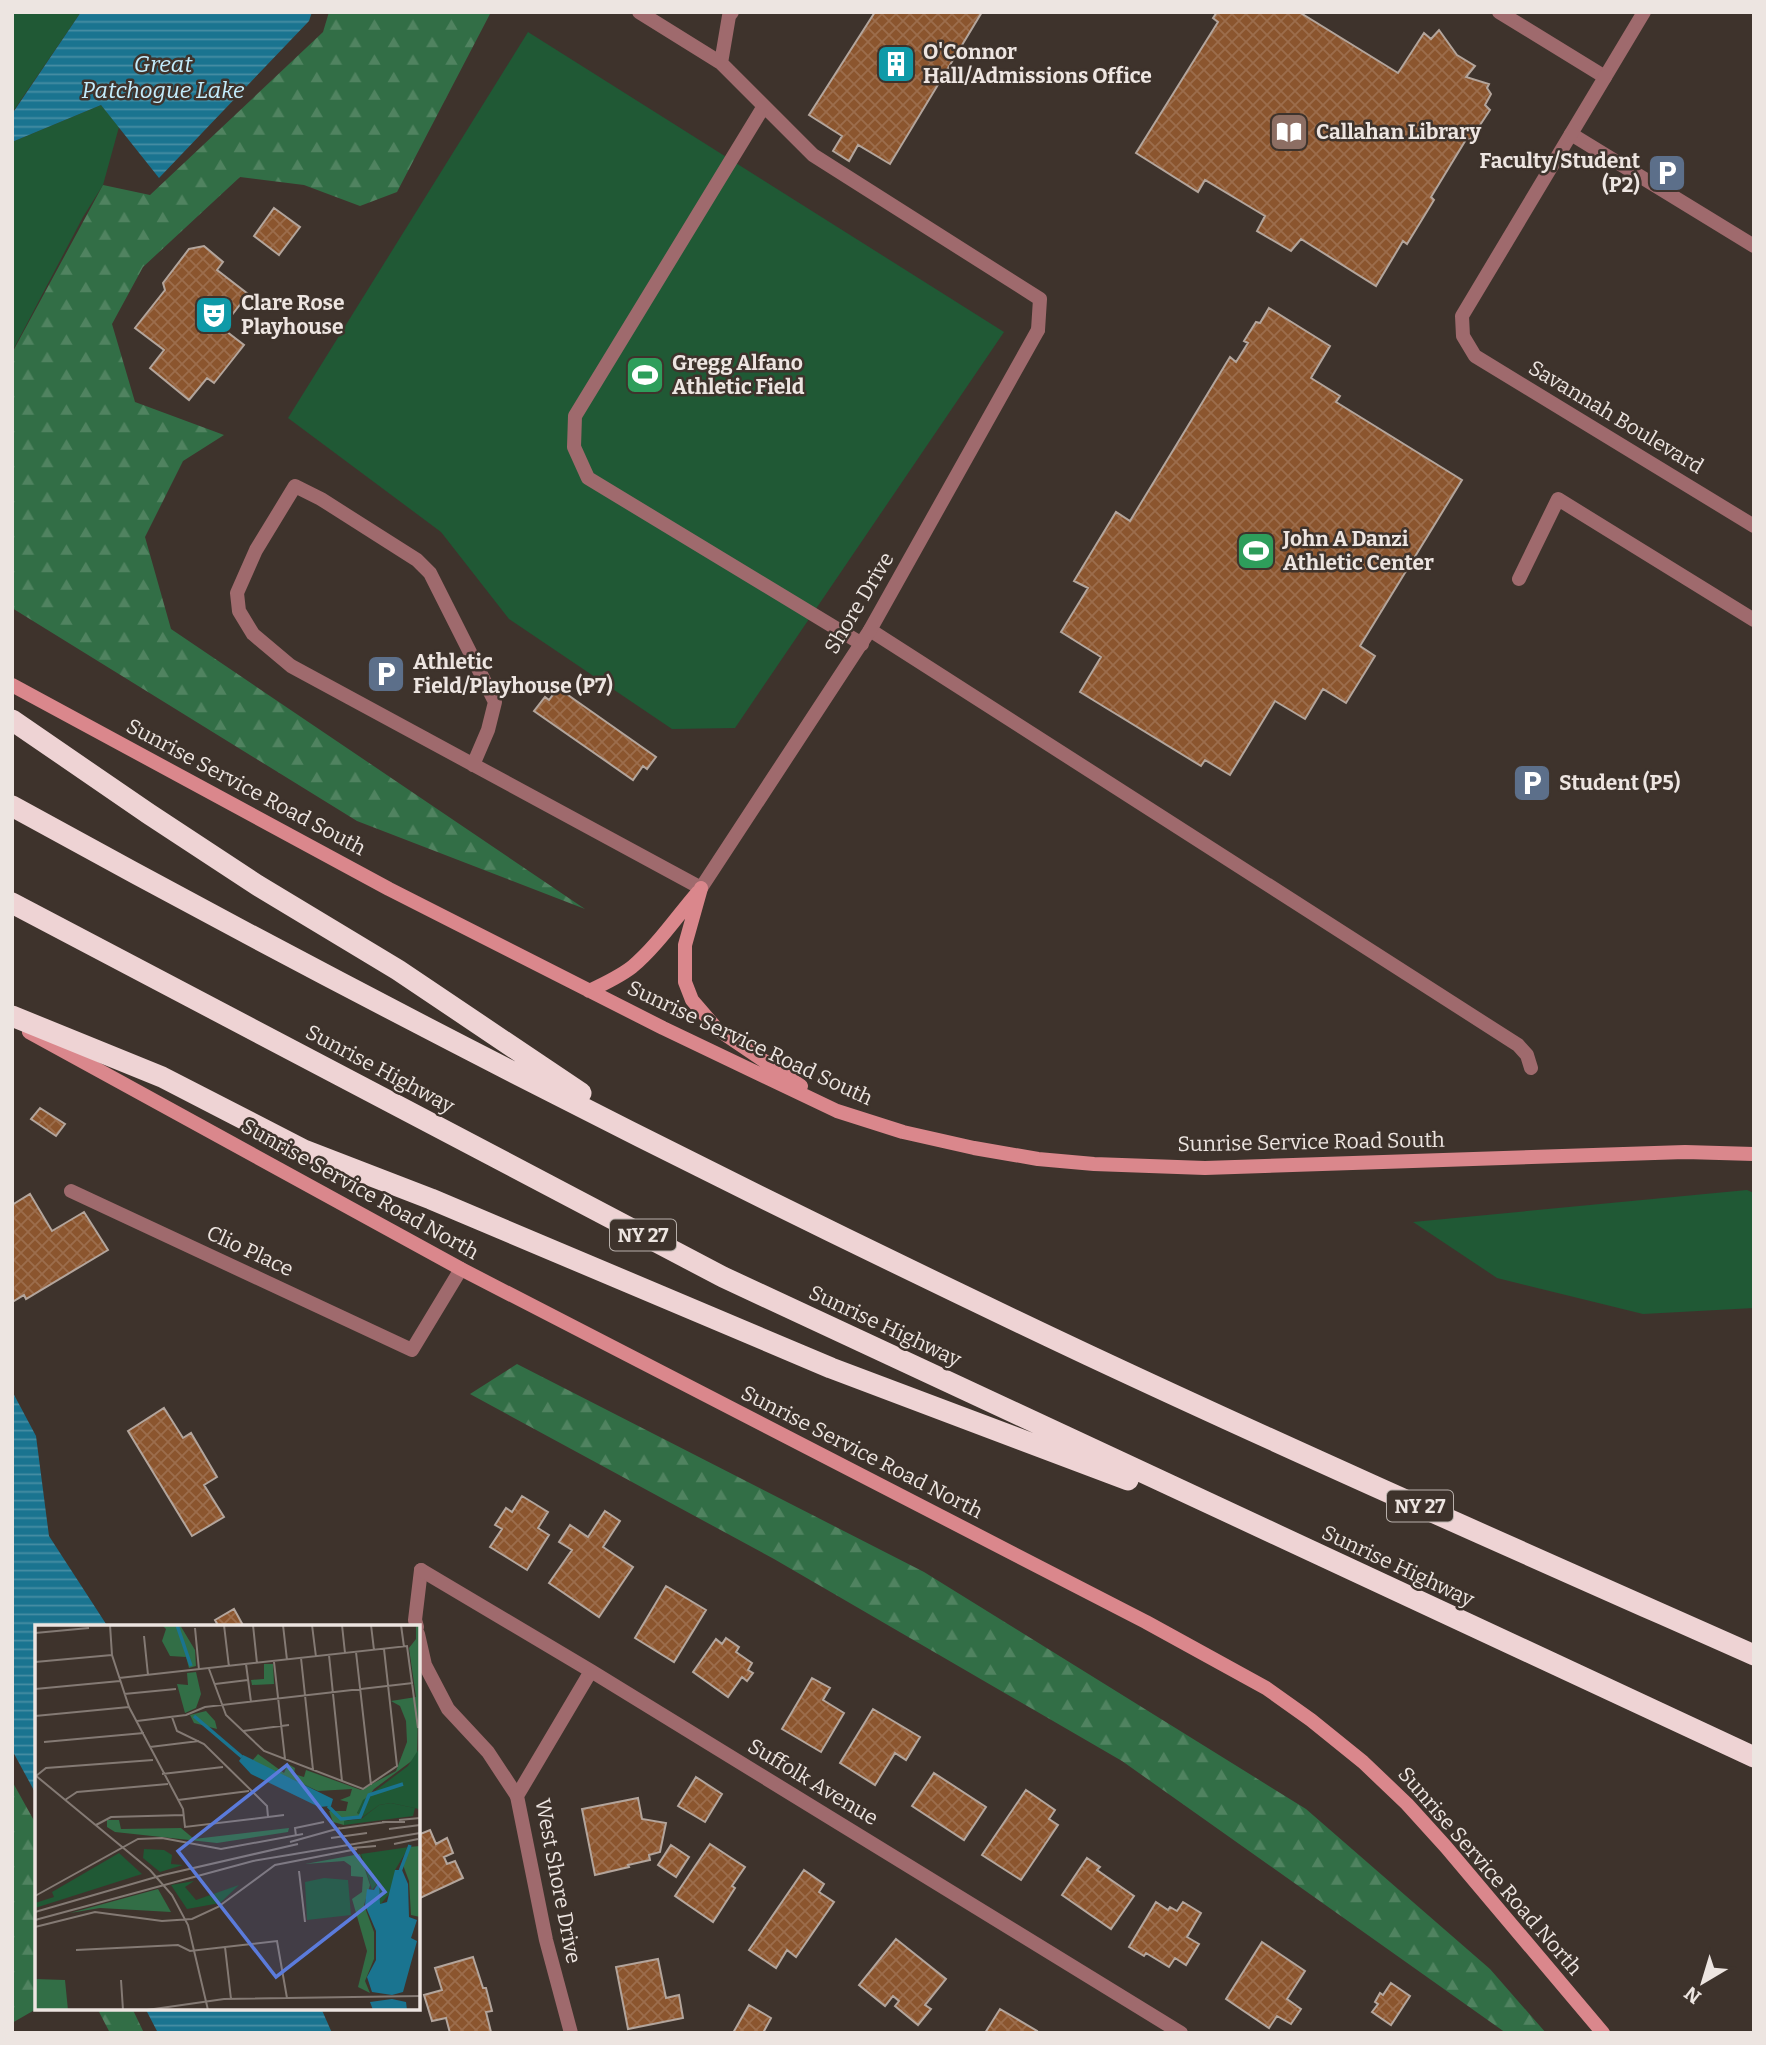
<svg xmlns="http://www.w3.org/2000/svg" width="1766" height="2045" viewBox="0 0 1766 2045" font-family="Bitter,serif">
	<defs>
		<pattern id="forest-firs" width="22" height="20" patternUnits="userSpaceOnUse" patternTransform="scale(1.75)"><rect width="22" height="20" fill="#326e46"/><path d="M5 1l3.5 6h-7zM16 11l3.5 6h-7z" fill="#508360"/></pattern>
		<pattern id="water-rules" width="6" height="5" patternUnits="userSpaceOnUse" patternTransform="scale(1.75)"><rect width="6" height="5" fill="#1a7490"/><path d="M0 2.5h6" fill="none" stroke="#478ea4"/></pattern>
		<pattern id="building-cross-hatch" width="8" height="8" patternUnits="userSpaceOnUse" patternTransform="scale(1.75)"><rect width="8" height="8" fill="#8b552e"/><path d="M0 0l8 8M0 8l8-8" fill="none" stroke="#9c6d4c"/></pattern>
	</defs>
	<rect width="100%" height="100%" fill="#3e332c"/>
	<path fill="#205935" d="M12 12H81L12 113Z
		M528 32 1004 332 735 728 672 729 509 619 441 532 288 418Z
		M101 105 119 127 103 185 83 217 12 352V142Z
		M1747 1190 1754 1193V1308L1643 1314 1497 1278 1413 1222Z"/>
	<path fill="url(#forest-firs)" d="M329 12H491L397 192 360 206 304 185 240 177 143 267 112 324 135 402 224 435 183 461 145 537 171 629 585 909 357 821 12 608V353L103 185 150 195 323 32Z
		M517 1364 924 1572 1306 1809 1490 1969 1546 2033H1506L1122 1761 774 1559 470 1394Z
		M12 1781 37 1826V2008H38L12 2023Z
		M97 2008H132L144 2033H110Z"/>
	<path fill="url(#water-rules)" d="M81 12H312L309 21 159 178 101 105 12 142V114Z
		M12 1391 36 1436 49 1536 108 1627H37V1796L12 1750Z
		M145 2008H321L332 2033H158Z"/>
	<path fill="url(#building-cross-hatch)" stroke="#b3a59c" stroke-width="2" d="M875 12H982L890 164 858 145 849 161 833 151 842 136 809 115Z
		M1217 12H1299L1398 73 1424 33 1431 39 1439 30 1457 55 1475 66 1466 77 1489 84 1487 88 1491 94 1485 105 1490 110 1470 140 1467 138 1431 197 1434 200 1407 244 1403 241 1376 286 1301 239 1291 251 1257 231 1265 216 1205 180 1198 192 1136 153 1218 22 1213 18Z
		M274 208 300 227 279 255 254 236Z
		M204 246 223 262 217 270 248 294 222 328 244 345 214 383 207 378 189 400 150 368 164 350 135 328 165 290 163 283 189 249Z
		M1269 308 1330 346 1311 378 1340 396 1336 402 1462 480 1360 646 1375 656 1346 703 1323 689 1305 719 1275 701 1230 775 1205 760 1201 766 1080 692 1101 657 1061 632 1088 588 1074 581 1116 512 1130 521 1230 357 1236 362 1248 343 1244 341 1256 322 1260 323Z
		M558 688 656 757 647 769 643 766 633 780 534 711 545 697 549 700Z
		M40 1108 65 1124 56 1136 31 1119Z
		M30 1194 52 1231 84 1212 108 1250 26 1299 24 1295 14 1301 12 1299V1205Z
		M164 1408 183 1438 191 1433 217 1477 204 1485 224 1517 192 1536 128 1431Z
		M522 1496 548 1512 538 1528 549 1535 527 1570 490 1547 502 1529 495 1525 506 1508 512 1512Z
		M605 1511 620 1521 603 1547 633 1567 599 1617 549 1583 572 1550 559 1542 570 1525 588 1537Z
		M666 1586 706 1610 674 1662 635 1638Z
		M234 1609 244 1627H219L215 1620Z
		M726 1638 739 1647 736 1652 752 1663 748 1670 753 1673 747 1681 742 1677 728 1697 693 1672 716 1639 722 1644Z
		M812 1678 830 1688 823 1700 844 1713 821 1752 782 1729Z
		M873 1709 920 1737 906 1760 895 1753 875 1785 840 1763Z
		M934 1773 986 1807 964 1840 912 1806Z
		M696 1777 722 1794 705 1822 678 1806Z
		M1026 1790 1055 1810 1049 1819 1058 1825 1021 1880 982 1855Z
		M638 1798 642 1819 666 1823 660 1852 649 1855 650 1860 628 1865 629 1867 595 1875 582 1809Z
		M430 1830 436 1844 447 1838 453 1853 444 1857 447 1864 455 1861 463 1878 418 1899V1835Z
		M710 1844 745 1867 732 1886 735 1888 713 1922 675 1896Z
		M671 1845 689 1857 676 1877 658 1865Z
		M1087 1858 1100 1867 1097 1870 1134 1896 1111 1929 1062 1895Z
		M804 1870 824 1884 819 1892 834 1902 796 1957 787 1950 776 1968 749 1950Z
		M1156 1902 1168 1910 1170 1907 1177 1911 1183 1902 1201 1913 1187 1937 1199 1944 1186 1965 1175 1958 1169 1967 1146 1953 1144 1956 1129 1947Z
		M896 1939 946 1979 925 2005 931 2009 918 2025 895 2006 899 2001 893 1996 885 2006 859 1985Z
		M1262 1942 1305 1971 1287 1999 1301 2009 1291 2024 1277 2016 1269 2028 1226 1999Z
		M473 1957 483 1988H486L492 2011 486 2012 491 2032 450 2033 446 2018 432 2021 424 1995 442 1990 435 1968Z
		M658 1959 666 1998 679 1995 683 2018 628 2029 616 1967Z
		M1391 1983 1410 1996 1391 2025 1372 2012 1378 2004 1375 2002 1380 1993 1383 1995Z
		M749 2005 771 2018 763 2033H733Z
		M1000 2009 1037 2031 1036 2033H985Z"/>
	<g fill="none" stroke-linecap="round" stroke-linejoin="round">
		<path stroke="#9f6a6d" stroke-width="14" d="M639 12 721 63
			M732 12 729 16 721 63 813 155 1040 299 1038 330
			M1499 12 1605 77
			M764 106 575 416 574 447 588 478 862 644
			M1571 134 1754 246
			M1519 579 1558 499 1754 620
			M870 630 1518 1045 1527 1055 1531 1068
			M473 765 488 730 495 702 430 573 417 560 321 499 295 486 256 550 237 593 239 611 253 634 291 666 701 888
			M417 1627 415 1620 421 1570
			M418 1634 425 1665 448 1709 488 1752 517 1796"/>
		<path stroke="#9f6a6d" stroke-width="14" d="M1644 12 1462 316 1463 336 1475 356 1754 526
			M701 888 870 630 1038 330
			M71 1191 412 1350 461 1269
			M421 1570 591 1671 1181 2033
			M571 2033 546 1940 517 1796 591 1671"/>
		<path stroke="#da878c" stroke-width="14" d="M12 685 389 889 663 1028 837 1111 903 1132 974 1148 1038 1159 1094 1164 1205 1168 1685 1152 1754 1154
			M701 888 685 945V982L692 1000 717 1029 801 1086
			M589 991C604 984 619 977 632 967 657 946 677 916 698 892
			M29 1032 461 1269 1146 1622 1266 1688 1311 1720 1363 1762 1407 1804 1446 1847 1603 2033"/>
		<path stroke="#eed3d4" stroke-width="21" d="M12 720 149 814 257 885 398 970 581 1093
			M12 806C364 1000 724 1183 1088 1355 1308 1458 1531 1556 1754 1655
			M12 903 723 1277 1754 1757
			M12 1016 162 1077 304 1150 431 1199 831 1368 1128 1480"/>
	</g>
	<defs>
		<g id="building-square" transform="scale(2.0125)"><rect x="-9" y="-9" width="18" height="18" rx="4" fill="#0f9aa8" stroke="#3e332c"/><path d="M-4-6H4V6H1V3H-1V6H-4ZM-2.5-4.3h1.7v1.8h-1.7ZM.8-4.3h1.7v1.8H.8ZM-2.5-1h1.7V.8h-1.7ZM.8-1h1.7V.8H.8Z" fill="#fff"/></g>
		<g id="library-square" transform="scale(2.0125)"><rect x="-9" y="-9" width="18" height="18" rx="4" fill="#8d6e63" stroke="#3e332c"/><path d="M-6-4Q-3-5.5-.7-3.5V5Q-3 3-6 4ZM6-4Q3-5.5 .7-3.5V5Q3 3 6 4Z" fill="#fff"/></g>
		<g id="parking-square" transform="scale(2.0125)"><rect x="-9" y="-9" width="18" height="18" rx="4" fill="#5c6f8a" stroke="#3e332c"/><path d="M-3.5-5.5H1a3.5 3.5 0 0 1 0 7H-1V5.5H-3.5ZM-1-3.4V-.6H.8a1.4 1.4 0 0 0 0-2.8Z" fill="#fff"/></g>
		<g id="theatre-square" transform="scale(2.0125)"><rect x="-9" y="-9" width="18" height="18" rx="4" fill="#0f9aa8" stroke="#3e332c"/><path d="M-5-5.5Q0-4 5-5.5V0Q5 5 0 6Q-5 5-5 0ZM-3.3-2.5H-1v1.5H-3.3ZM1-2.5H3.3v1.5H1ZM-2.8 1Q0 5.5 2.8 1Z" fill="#fff"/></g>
		<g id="stadium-square" transform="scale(2.0125)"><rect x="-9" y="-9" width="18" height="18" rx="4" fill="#2e9e5b" stroke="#3e332c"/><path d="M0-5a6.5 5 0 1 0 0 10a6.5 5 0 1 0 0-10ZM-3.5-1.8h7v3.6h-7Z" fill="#fff"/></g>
	</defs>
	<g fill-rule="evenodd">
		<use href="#building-square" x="896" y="64"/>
		<use href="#library-square" x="1289" y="132"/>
		<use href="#parking-square" x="1667" y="173"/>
		<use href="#theatre-square" x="214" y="315"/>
		<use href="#stadium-square" x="645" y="375"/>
		<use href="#stadium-square" x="1256" y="551"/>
		<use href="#parking-square" x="386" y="674"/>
		<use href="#parking-square" x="1532" y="783"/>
	</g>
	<g text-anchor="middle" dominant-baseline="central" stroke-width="5" stroke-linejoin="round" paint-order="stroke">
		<g fill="#3e332c" stroke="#b8b0ab" stroke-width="2">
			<rect x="610" y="1219.5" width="66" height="31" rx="5"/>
			<rect x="1387" y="1490.5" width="66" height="31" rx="5"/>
		</g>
		<g font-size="19" font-weight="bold" fill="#ede5e1">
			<text x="643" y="1235">NY 27</text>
			<text x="1420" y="1506">NY 27</text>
		</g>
		<g font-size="21" font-weight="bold" fill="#ede5e1" stroke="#3e332c" text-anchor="start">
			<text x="923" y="52">O'Connor<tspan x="923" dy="24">Hall/Admissions Office</tspan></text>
			<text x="1316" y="132">Callahan Library</text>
			<text x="1640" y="161" text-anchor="end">Faculty/Student<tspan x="1640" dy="24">(P2)</tspan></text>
			<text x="241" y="303">Clare Rose<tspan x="241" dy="24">Playhouse</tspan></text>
			<text x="672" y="363">Gregg Alfano<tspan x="672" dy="24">Athletic Field</tspan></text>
			<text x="1283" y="539">John A Danzi<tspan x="1283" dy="24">Athletic Center</tspan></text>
			<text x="413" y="662">Athletic<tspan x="413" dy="24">Field/Playhouse (P7)</tspan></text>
			<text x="1559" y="783">Student (P5)</text>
		</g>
		<g font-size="21" fill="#ede5e1" stroke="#3e332c">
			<text transform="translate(1616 417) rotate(31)">Savannah Boulevard</text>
			<text transform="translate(859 603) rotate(-59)">Shore Drive</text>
			<text transform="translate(246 787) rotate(28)">Sunrise Service Road South</text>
			<text transform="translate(750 1043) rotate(25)">Sunrise Service Road South</text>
			<text transform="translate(380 1069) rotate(28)">Sunrise Highway</text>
			<text transform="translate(1311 1142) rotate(-1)">Sunrise Service Road South</text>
			<text transform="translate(360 1189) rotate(29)">Sunrise Service Road North</text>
			<text transform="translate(250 1251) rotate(25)">Clio Place</text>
			<text transform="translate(885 1326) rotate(25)">Sunrise Highway</text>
			<text transform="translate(862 1452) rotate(27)">Sunrise Service Road North</text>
			<text transform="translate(1398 1566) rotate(25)">Sunrise Highway</text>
			<text transform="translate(813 1782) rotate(31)">Suffolk Avenue</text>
			<text transform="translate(1490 1871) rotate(49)">Sunrise Service Road North</text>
			<text transform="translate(558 1881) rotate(79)">West Shore Drive</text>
		</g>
		<g font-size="23" font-style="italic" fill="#c3ecfc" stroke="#3e332c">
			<text x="163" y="64">Great<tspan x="163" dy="26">Patchogue Lake</tspan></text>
		</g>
	</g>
	<g transform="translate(35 1625)">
		<rect width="385" height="385" fill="#3e332c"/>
		<path d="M356 178 380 183 378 191 309 200 308 196 326 194 344 180ZM374 222 360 245 359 263 345 280 343 258 337 265 326 229ZM109 224 129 225 137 230 136 239 148 240 125 247 108 233ZM84 228 107 249 0 283V278L19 272 17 267ZM289 253 313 255 316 290 272 295 270 257ZM159 256 150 262 161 275 204 260 185 278 152 284 136 260Z" fill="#205935"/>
		<path d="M127 0H145L160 25 161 41 154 43 151 32 135 31 127 16 131 4ZM381 0H385L382 132 339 164 322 188 329 191 309 196V200L298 197 294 186H311L313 177 305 175 315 171 317 164 283 166 217 136 223 129 249 148 253 139 260 143 259 149 269 152 271 145 326 165 361 146 372 117 371 96 365 81 356 76 381 72 374 23 381 14ZM229 39H238L239 59 217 60 216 55 229 54ZM161 47 166 69 161 83 150 88 142 59 153 60 152 48ZM171 86 180 96 182 104 159 98 155 90ZM72 195H84L86 204 146 203 159 214 254 203 253 207 182 218 80 207 72 202ZM385 221V292L376 290 374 256 368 240 374 222ZM325 229 335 260 329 280 339 307V334L330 356 335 368 323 362 332 326 317 274 327 267 328 252 316 251V241L309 236 270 239ZM123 264 136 287 65 283 35 288ZM0 354 30 355 33 385H0Z" fill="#326e46"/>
		<path d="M385 122 384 184 356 178 344 180 329 191 322 188 328 175 373 141Z" fill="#205935"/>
		<path d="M208 130 298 174 296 181 284 182 216 149 204 136ZM360 245H367L373 259 374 292 382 295 376 313 382 316 368 367 357 370 337 367 332 352 341 335V306L330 280 332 264 339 265 344 257 345 279 352 277ZM357 374 371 377 372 385H338L335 377Z" fill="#1a7490"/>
		<path fill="none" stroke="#1a7490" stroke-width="3.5" d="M142 0 156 41M159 91 207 132M293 181 306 194 325 192 334 170 368 159M364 249 375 220"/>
		<path fill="none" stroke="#847a74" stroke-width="2" d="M75 0 77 30 94 82 148 184 150 202 249 190M189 0 194 42M218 0 222 38M248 0 252 35M277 0 281 32M307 0 310 28M336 0 339 25M366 0 369 22M160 3 164 45M0 8 54 3M109 11 113 50M321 27 336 160M294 30 307 156M266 33 278 145M0 37 77 30M239 37 250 134M211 39 216 77M174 44 191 90 229 126 328 164 362 141 349 24M84 53 372 21 383 103M180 59 213 55M0 64 85 56M89 69 141 64M0 91 94 82M137 92 142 106 169 119 232 181 233 192M102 96 151 90 170 82 378 58M208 106 254 100M9 117 109 108M115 122 164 116M127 149 188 142M0 150 115 245 137 270 153 300 173 385M1 151 11 143 118 135M30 175 42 167 133 159M143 175 214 166M364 195 385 193M347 197H370M61 200 76 192 149 190M301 204 351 197M354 204 385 200M261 211 260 203 289 197M296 213 332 208M255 217 305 203M359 219 383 214M317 223 341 221M264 246 270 297M0 271 103 214 127 213 186 224 268 209M0 287 128 250 263 219M0 295 218 236 385 208M0 302 60 287 127 296 157 294 183 282 240 240 322 224M190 322 196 374M41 325 143 320 155 326 242 316 252 373M86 355 88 385M112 385 189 374 385 371"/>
		<path fill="#5b7bdb" fill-opacity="0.15" stroke="#5b7bdb" stroke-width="3.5" d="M252 140 350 267 241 352 143 226Z"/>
		<rect width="385" height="385" fill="none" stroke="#ede5e1" stroke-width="3.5"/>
	</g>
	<rect width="1766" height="2045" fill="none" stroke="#ede5e1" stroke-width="28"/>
	<g transform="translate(1703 1982) rotate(218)" stroke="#3e332c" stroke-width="5" paint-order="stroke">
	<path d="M0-5L12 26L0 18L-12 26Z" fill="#ede5e1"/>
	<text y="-10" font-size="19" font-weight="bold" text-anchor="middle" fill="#ede5e1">N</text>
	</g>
</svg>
